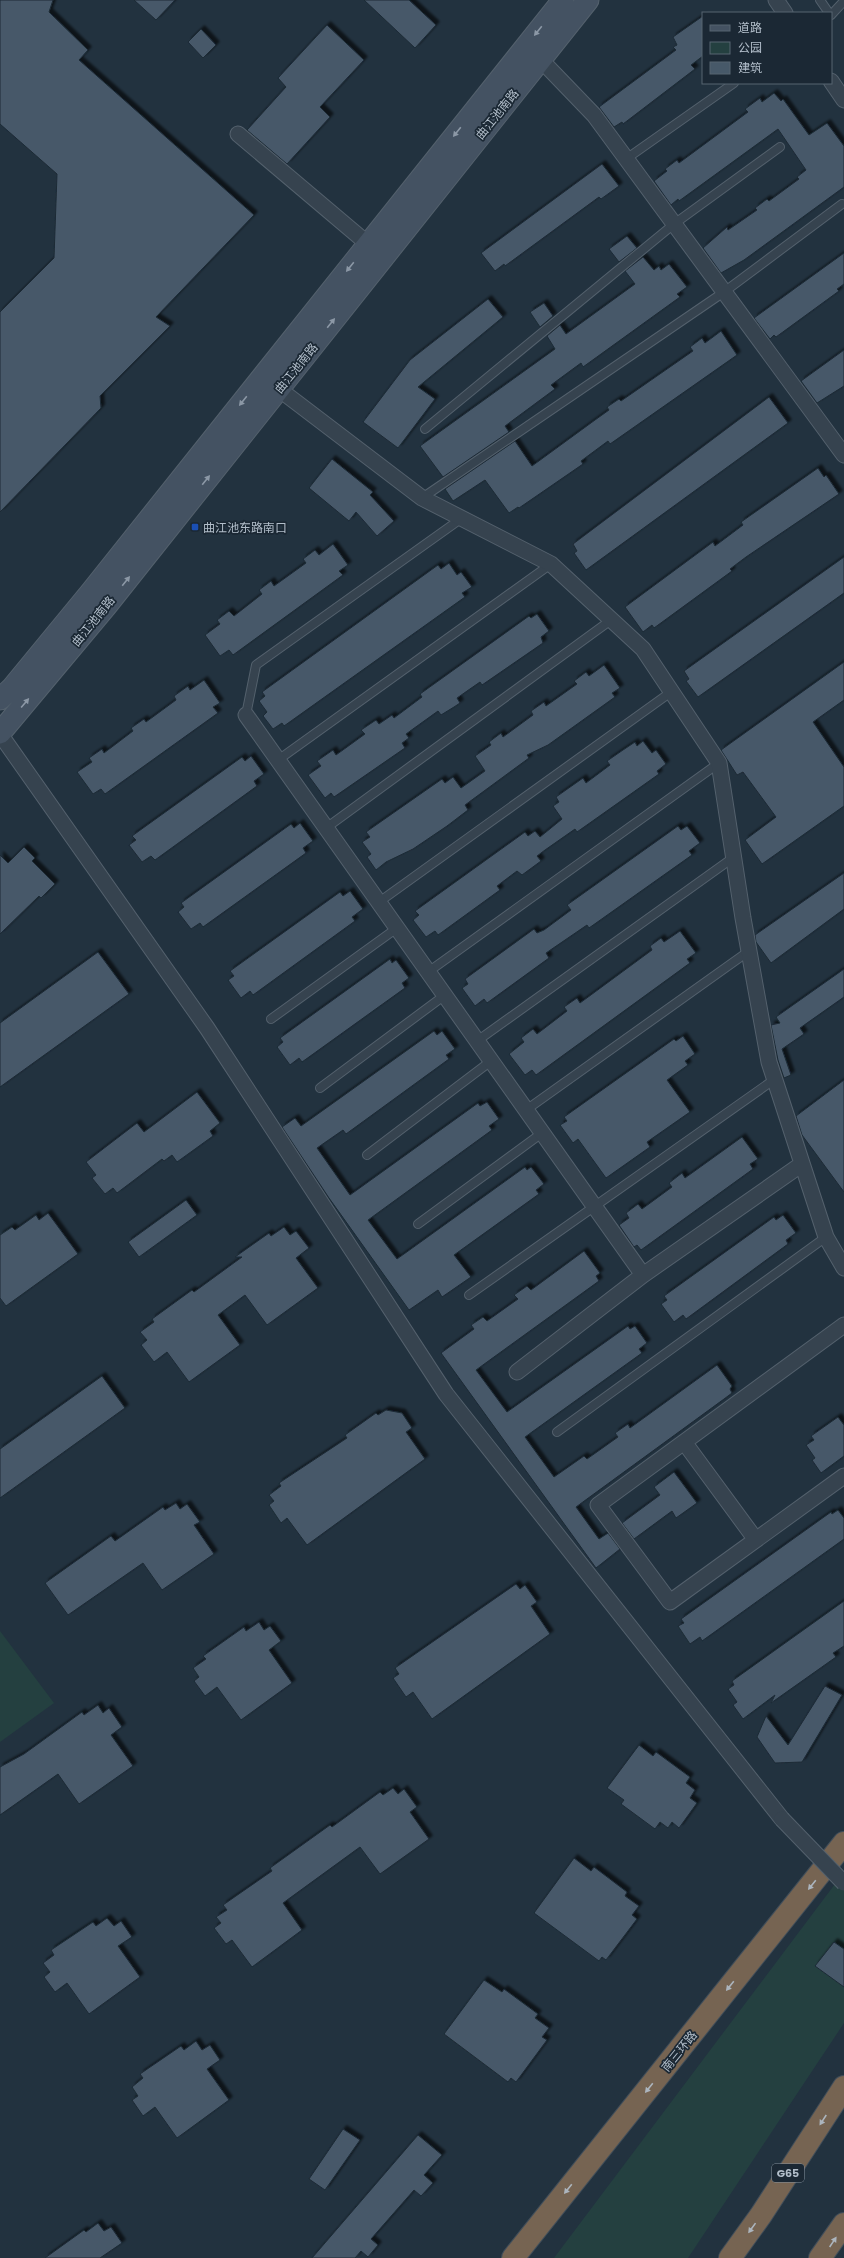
<svg xmlns="http://www.w3.org/2000/svg" width="844" height="2258" viewBox="0 0 844 2258" font-family="Poppins,'Noto Sans SC',sans-serif">
	<defs>
		<filter id="shadow"><feDropShadow dx="3.5" dy="-3.5" stdDeviation="1" flood-color="#0009"/></filter>
	</defs>
	<rect width="100%" height="100%" fill="#22323f"/>
	<path fill="#244040" d="M0 1631 54 1703 0 1742Z
		M844 1872V2023L688 2258H554Z"/>
	<path fill="#475969" stroke="#1d2a36" filter="url(#shadow)" d="M0 0H53L49 12 88 50 79 60 254 215 156 317 170 326 100 396 101 408 0 512V312L54 258 57 174 0 124Z
		M134 0H175L156 20Z
		M364 0H409L436 25 415 48Z
		M703 16V56L691 65 695 69 623 124 622 122 614 127 599 107 676 50 673 47 677 45 673 37Z
		M327 25 364 60 320 107 330 117 287 164 247 130 286 87 278 78Z
		M201 29 216 45 203 58 188 42Z
		M774 93 781 101 783 99 809 135 827 123 844 146V187L744 260 721 273 703 248 727 227 728 230 757 210 755 208 767 199 769 201 799 179 797 177 806 170 778 129 679 201 678 199 671 205 654 181 667 171 665 169 677 160 679 163 748 112 745 109 760 98 762 102Z
		M602 164 619 186 601 199 599 197 505 266 504 264 495 271 481 253Z
		M627 236 637 248 619 262 609 249Z
		M844 253V284L837 289 839 291 776 337 774 335 770 339 754 318Z
		M643 257 654 270 659 266 661 270 669 264 687 287 677 294 680 297 583 367 581 363 551 385 555 389 505 426 509 432 443 477 420 446 555 349 547 336 560 325 566 334 635 284 625 271Z
		M488 299 503 317 418 387 435 399 398 448 363 422 410 360Z
		M544 303 553 316 540 327 530 312Z
		M721 331 737 355 610 444 608 441 581 461 583 464 519 508 518 507 509 513 485 480 453 501 445 489 515 441 532 466 595 420 609 410 607 407 619 399 621 401 693 351 690 347 702 338 705 343Z
		M844 350V386L817 403 801 381Z
		M769 397 788 423 586 570 574 553 577 551 573 544Z
		M332 459 373 492 370 495 394 521 377 536 356 512 349 521 309 488Z
		M818 468 824 477 826 475 839 494 746 557 730 569 732 571 654 628 652 625 643 632 625 607 713 542 715 546 743 525 741 522Z
		M333 544 348 565 339 571 343 575 233 655 229 650 220 656 205 635 220 624 217 620 229 611 234 616 262 594 259 590 271 581 274 586 306 563 303 559 315 550 319 555Z
		M844 557V593L698 697 686 681 689 679 684 671Z
		M449 563 457 575 461 572 472 587 462 593 465 597 284 726 282 723 273 729 263 716 267 712 259 701 265 696 262 692 438 565 441 569Z
		M537 614 549 631 541 637 543 643 482 685 480 682 457 698 460 703 454 707 441 715 438 711 406 734 409 738 402 743 405 748 334 797 331 793 325 798 308 775 321 766 317 761 333 750 336 755 365 734 361 730 376 720 379 724 392 715 394 718 422 697 420 694 529 616 531 618Z
		M844 662V700L813 722 844 767V806L762 864 745 840 776 817 743 772 737 775 721 750Z
		M604 665 620 688 612 693 615 697 548 745 527 755 529 758 465 805 468 810 447 826 413 849 386 862 376 870 367 857 371 854 362 842 370 837 366 832 442 779 445 783 453 777 461 788 485 771 475 756 491 745 489 742 501 733 503 737 533 715 531 711 544 702 546 706 577 684 574 681 586 672 589 676Z
		M204 680 220 703 213 707 218 713 105 794 101 789 93 794 77 772 92 762 89 758 102 749 104 753 133 731 131 728 144 719 146 722 176 700 174 696 188 686 190 690Z
		M643 741 652 753 656 750 666 764 657 771 659 774 577 832 575 829 545 850 537 856 541 861 522 875 517 871 497 886 500 890 438 935 435 931 426 937 413 920 419 915 415 911 525 832 528 836 535 831 540 837 562 819 553 806 559 802 556 797 583 778 586 783 610 765 607 761 623 750 635 742 637 746Z
		M251 756 264 774 254 781 257 786 155 860 151 856 142 862 129 845 136 840 132 836 242 757 245 761Z
		M300 823 313 841 303 848 306 853 203 927 200 923 191 929 178 912 184 907 181 903 291 824 294 828Z
		M678 826 681 830 687 826 700 843 689 851 692 855 589 928 587 925 546 953 549 958 487 1003 484 999 475 1006 462 988 468 984 465 979 534 929 537 933 544 930 571 910 567 905Z
		M24 847 35 858 32 861 55 884 41 898 39 896 0 934V855L8 863Z
		M844 873V909L771 963 756 942 755 935Z
		M350 891 363 909 352 917 355 921 253 995 250 991 241 998 228 980 234 976 230 971 340 892 343 896Z
		M680 931 696 953 687 959 690 963 536 1075 532 1070 525 1075 509 1054 524 1042 521 1038 533 1029 537 1034 567 1011 564 1007 577 998 580 1003 652 950 650 946 661 938 664 942Z
		M98 952 129 994 0 1087V1023Z
		M390 959 392 963 396 960 409 978 402 983 405 988 302 1062 299 1058 290 1065 277 1047 283 1042 280 1038Z
		M844 969V997L800 1028 804 1034 782 1049 791 1075 784 1078 778 1060 771 1025 780 1023 776 1017Z
		M434 1031 437 1035 442 1031 455 1049 446 1055 449 1059 346 1134 343 1130 317 1148 350 1195 478 1103 480 1106 487 1102 499 1119 489 1126 492 1130 368 1220 397 1259 525 1167 527 1170 531 1167 544 1184 536 1190 539 1194 454 1255 471 1277 442 1297 438 1290 409 1310 329 1198 282 1127 295 1118 301 1126Z
		M683 1036 695 1054 685 1061 688 1065 667 1080 690 1112 647 1142 650 1147 606 1178 578 1139 573 1143 560 1125 567 1121 564 1117 674 1039 676 1041Z
		M844 1080V1192L802 1135 796 1116Z
		M197 1092 220 1123 210 1131 213 1136 177 1162 172 1155 164 1161 162 1159 117 1193 113 1188 105 1194 92 1178 96 1175 86 1162 137 1123 144 1132Z
		M742 1137 758 1159 750 1164 753 1169 641 1250 637 1245 634 1247 619 1225 629 1218 626 1213 638 1204 642 1209 672 1187 669 1183 682 1173 685 1178Z
		M186 1200 197 1215 139 1257 128 1242Z
		M48 1213 78 1254 6 1306 0 1298V1235L12 1227 15 1230 36 1215 39 1220Z
		M783 1215 796 1233 786 1240 788 1244 686 1319 683 1315 674 1322 661 1304 667 1300 664 1296 774 1217 776 1220Z
		M284 1227 290 1235 296 1231 309 1248 296 1258 318 1288 267 1325 245 1295 218 1315 240 1345 189 1382 167 1352 154 1362 141 1345 147 1340 140 1332 154 1322 152 1319 192 1290 194 1292 242 1257H235L269 1233 271 1236Z
		M584 1251 600 1273 596 1276 599 1281 476 1370 507 1412 628 1326 630 1329 635 1326 647 1343 639 1349 642 1353 525 1437 554 1477 584 1456 587 1459 618 1437 615 1433 628 1424 630 1428 717 1365 732 1386 730 1389 732 1393 724 1399 576 1507 599 1539 608 1533 620 1549 596 1568 441 1353 474 1329 471 1325 483 1317 487 1321 518 1299 514 1295 527 1286 531 1290Z
		M102 1376 125 1408 0 1498V1449Z
		M386 1410 402 1413 412 1428 406 1432 425 1459 307 1545 287 1518 281 1523 269 1505 274 1501 269 1495 281 1486 279 1483 347 1438 345 1435 376 1413 378 1415Z
		M838 1417 844 1425V1456L821 1473 812 1460 815 1458 806 1445 814 1440 811 1436Z
		M674 1472 697 1503 676 1518 672 1511 634 1539 622 1523 660 1495 654 1487Z
		M176 1503 180 1509 187 1504 200 1522 194 1525 214 1554 162 1590 143 1563 68 1615 45 1583 111 1536 115 1541 163 1507 165 1510Z
		M838 1510 844 1518V1539L702 1641 700 1637 690 1644 678 1626 684 1623 681 1619 831 1512 832 1514Z
		M516 1584 520 1589 525 1585 537 1602 531 1606 550 1634 432 1719 413 1692 406 1697 393 1678 399 1674 395 1668Z
		M844 1601V1646L833 1653 836 1657 771 1703 775 1695 743 1719 733 1705 737 1702 728 1689 734 1685 732 1681Z
		M259 1622 264 1630 270 1626 281 1641 269 1650 292 1683 241 1720 217 1687 205 1696 194 1681 199 1677 193 1668 206 1659 203 1656 244 1627 246 1631Z
		M825 1686 842 1695 802 1762 775 1763 757 1737 766 1716 788 1745Z
		M98 1705 103 1713 109 1708 122 1727 111 1735 133 1766 79 1804 58 1774 0 1815V1767L24 1754 82 1712 84 1715Z
		M639 1745 653 1756 656 1752 690 1777 686 1783 695 1790 690 1798 697 1803 679 1828 672 1822 668 1828 660 1822 655 1829 621 1804 624 1800 607 1788Z
		M393 1788 398 1794 404 1789 417 1807 410 1812 429 1839 380 1874 360 1847 283 1903 302 1930 252 1967 232 1940 226 1944 214 1928 221 1923 216 1917 227 1910 223 1905 272 1871 270 1868 330 1825 332 1827 380 1792 383 1795Z
		M574 1858 591 1871 594 1867 627 1892 625 1896 639 1906 632 1915 637 1919 606 1960 602 1957 599 1961 534 1913Z
		M107 1918 114 1926 121 1921 132 1937 118 1946 140 1977 89 2014 67 1983 55 1992 44 1977 50 1972 43 1963 54 1955 51 1950 93 1922 96 1926Z
		M834 1942 844 1949V1987L815 1966Z
		M484 1980 502 1992 504 1989 538 2014 535 2018 549 2028 542 2037 547 2040 516 2082 511 2078 508 2082 444 2034Z
		M196 2041 202 2050 210 2045 220 2060 207 2069 229 2100 177 2138 155 2107 143 2116 132 2100 138 2096 132 2087 143 2078 140 2074 181 2046 184 2050Z
		M343 2129 360 2140 325 2190 309 2179Z
		M418 2135 442 2155 424 2175 433 2183 421 2196 414 2190 371 2239 378 2245 368 2257 361 2251 355 2258H312Z
		M98 2223 104 2231 111 2227 122 2243 100 2258H45L84 2230 86 2232Z"/>
	<g fill="none" stroke-linecap="round" stroke-linejoin="round">
		<g stroke="#54616d" stroke-width="10">
			<path id="lane" d="M820 0 829 13
				M831 15 844 1
				M626 159 734 83
				M425 429 674 224 780 147
				M422 498 724 292 842 204
				M246 715 256 665 462 518
				M278 760 551 564
				M326 828 611 620
				M379 902 671 692
				M428 972 719 763
				M271 1019 397 928
				M477 1041 734 857
				M320 1088 445 995
				M526 1110 749 951
				M367 1155 491 1061
				M418 1224 542 1133
				M469 1295 775 1079
				M557 1432 826 1237"/>
		</g>
		<g stroke="#54616d" stroke-width="17">
			<path id="street" d="M776 0 785 13
				M541 60 594 115 844 455
				M831 81 844 100
				M238 134 368 244
				M271 383 422 498 551 564 643 649 719 763 743 918 769 1062 826 1237 844 1268
				M246 715 643 1275
				M0 734 207 1028 446 1394 782 1819
				M844 1325 598 1505 670 1602 844 1476
				M517 1372 643 1275 802 1164
				M684 1442 756 1540"/>
		</g>
		<g stroke="#54616d" stroke-width="23">
			<path id="secondary" d="M0 699 12 688 91 592 563 0
				M0 733 107 605 588 0"/>
		</g>
		<g stroke="#414e5a" stroke-width="24">
			<path id="highway" d="M513 2258 844 1843
				M730 2258 761 2215 844 2087
				M820 2258 844 2224"/>
		</g>
		<use href="#lane" stroke="#36434f" stroke-width="8"/>
		<use href="#street" stroke="#36434f" stroke-width="15"/>
		<use href="#secondary" stroke="#445262" stroke-width="21"/>
		<use href="#highway" stroke="#766452" stroke-width="22"/>
		<g stroke="#54616d" stroke-width="17" stroke-linecap="butt">
			<path id="street-bridge" d="M782 1819 844 1883"/>
		</g>
		<use href="#street-bridge" stroke="#36434f" stroke-width="15"/>
	</g>
	<defs><path id="oneway-solid" d="M-6-.8H1V-3.2L6.5 0L1 3.2V.8H-6Z"/></defs>
	<g fill="#8c98a6">
		<use href="#oneway-solid" transform="translate(538 31) rotate(129)"/>
		<use href="#oneway-solid" transform="translate(457 132) rotate(129)"/>
		<use href="#oneway-solid" transform="translate(350 267) rotate(129)"/>
		<use href="#oneway-solid" transform="translate(331 323) rotate(-51)"/>
		<use href="#oneway-solid" transform="translate(243 401) rotate(129)"/>
		<use href="#oneway-solid" transform="translate(206 480) rotate(-51)"/>
		<use href="#oneway-solid" transform="translate(126 581) rotate(-51)"/>
		<use href="#oneway-solid" transform="translate(25 703) rotate(-50)"/>
	</g>
	<g fill="#acb5be">
		<use href="#oneway-solid" transform="translate(812 1885) rotate(129)"/>
		<use href="#oneway-solid" transform="translate(730 1986) rotate(129)"/>
		<use href="#oneway-solid" transform="translate(649 2088) rotate(129)"/>
		<use href="#oneway-solid" transform="translate(823 2120) rotate(123)"/>
		<use href="#oneway-solid" transform="translate(568 2189) rotate(129)"/>
		<use href="#oneway-solid" transform="translate(752 2228) rotate(126)"/>
		<use href="#oneway-solid" transform="translate(833 2242) rotate(-56)"/>
	</g>
	<rect fill="#1a4fb4" stroke="#1b2834" stroke-width="1.5" x="191" y="523" width="8" height="8" rx="2"/>
	<g text-anchor="middle" dominant-baseline="central" stroke-width="3.5" stroke-linejoin="round" paint-order="stroke">
		<rect fill="#1b2834" stroke="#85919d" stroke-width="1" x="772" y="2164" width="32" height="18" rx="3"/>
		<g font-size="11" font-weight="bold" fill="#b2beca">
			<text x="788" y="2173">G65</text>
		</g>
		<g font-size="12" fill="#b2beca" stroke="#1b2834">
			<text transform="translate(497 114) rotate(-51)">曲江池南路</text>
			<text transform="translate(296 368) rotate(-51)">曲江池南路</text>
			<text transform="translate(93 621) rotate(-51)">曲江池南路</text>
			<text transform="translate(679 2051) rotate(-51)">南三环路</text>
		</g>
		<g font-size="12" fill="#b2beca" stroke="#1b2834" text-anchor="start">
			<text x="203" y="527">曲江池东路南口</text>
		</g>
	</g>
	<rect x="702" y="12" width="130" height="72" fill="#1b2834" stroke="#576470"/>
	<rect x="710" y="25" width="20" height="6" fill="#445262" stroke="#576470"/>
	<text x="738" y="32" font-size="12" fill="#b2beca">道路</text>
	<rect x="710" y="42" width="20" height="12" fill="#244040" stroke="#576470"/>
	<text x="738" y="52" font-size="12" fill="#b2beca">公园</text>
	<rect x="710" y="62" width="20" height="12" fill="#475969" stroke="#576470"/>
	<text x="738" y="72" font-size="12" fill="#b2beca">建筑</text>
</svg>
